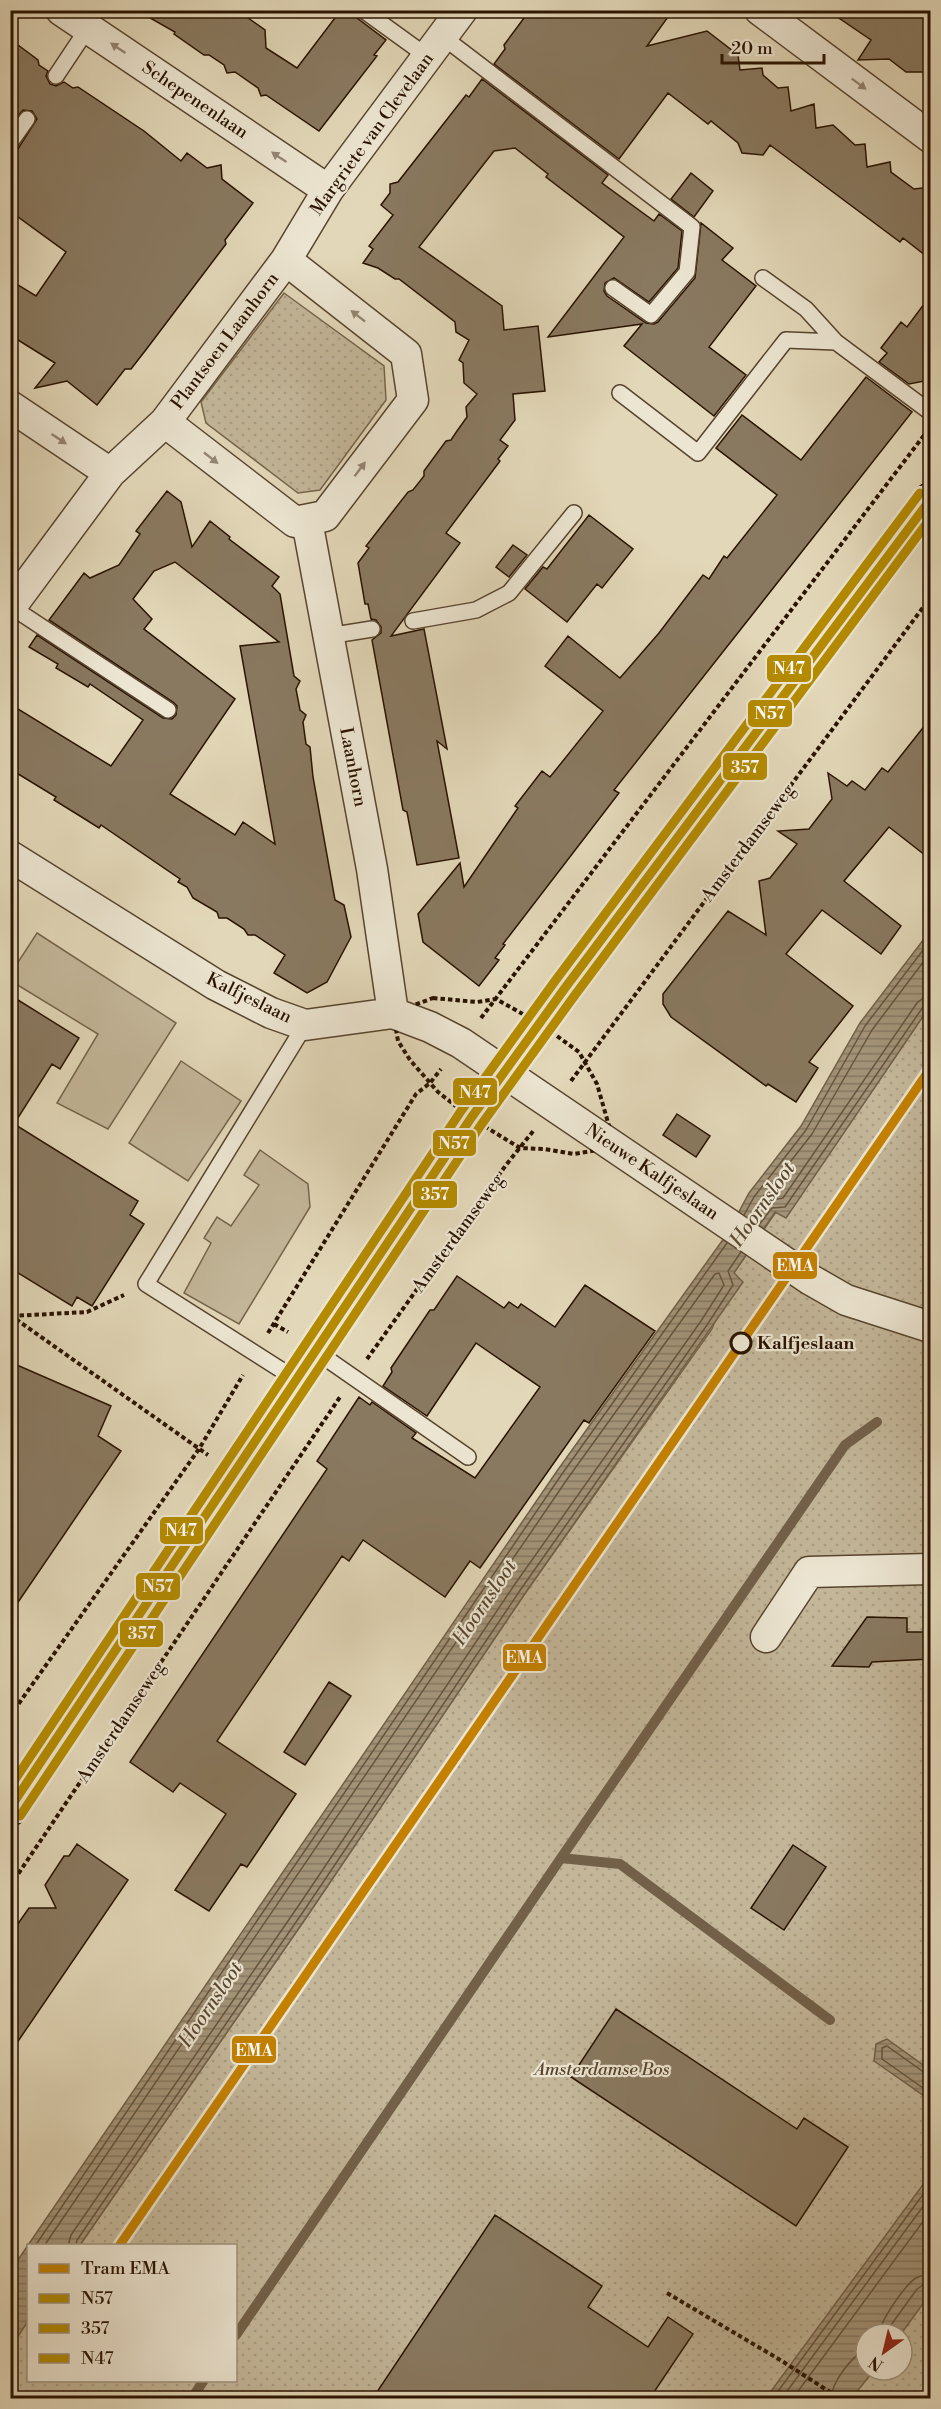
<svg xmlns="http://www.w3.org/2000/svg" width="941" height="2409" viewBox="0 0 941 2409" font-family="'Libre Bodoni',serif">
	<defs>
		<pattern id="park-dots" width="8" height="8" patternUnits="userSpaceOnUse" patternTransform="scale(1.5)"><rect width="8" height="8" fill="#c3b699"/><path d="M2 2h.1M6 6h.1" fill="none" stroke="#a89c82" stroke-width="1.8" stroke-linecap="round"/></pattern>
		<pattern id="water-rules" width="6" height="5" patternUnits="userSpaceOnUse" patternTransform="scale(1.5)"><rect width="6" height="5" fill="#a39479"/><path d="M0 2.5h6" fill="none" stroke="#857861"/></pattern>
	</defs>
	<rect width="100%" height="100%" fill="#e2d7b8"/>
	<filter id="stains"><feTurbulence type="fractalNoise" baseFrequency=".00333" numOctaves="4"/><feColorMatrix values="0 0 0 0 .2 0 0 0 0 .09 0 0 0 0 .02 0 0 0 .5 -.17"/></filter>
	<radialGradient id="worn" r=".72"><stop offset=".6" stop-color="#630" stop-opacity="0"/><stop offset="1" stop-color="#630" stop-opacity=".3"/></radialGradient>
	<path fill="#c3b699" stroke="#76644c" stroke-width="1.5" d="M37 933 176 1023 108 1129 57 1103 98 1034 11 981V973Z
		M181 1061 241 1101 188 1181 129 1143Z
		M260 1150 308 1184 310 1207 239 1324 184 1293 211 1243 204 1238 217 1217 231 1226 259 1185 244 1175Z"/>
	<path fill="url(#park-dots)" stroke="#76644c" stroke-width="1.5" fill-rule="evenodd" d="M284 293 384 366 386 400 320 490 298 493 206 423 201 402Z
		M930 1006V2398H11L10 2347 28 2321V2380H236V2246L80 2245 310 1912 526 1592 712 1329 733 1274 776 1212 786 1217ZM866 2334H902V2370H866Z"/>
	<path fill="url(#water-rules)" stroke="#726049" stroke-width="1.5" d="M930 931V1006L786 1218 775 1212 734 1273 743 1282 526 1592 310 1912 80 2245 28 2246V2321L11 2347V2270L557 1471 727 1234 749 1193 801 1126 860 1023Z
		M887 2039 930 2070V2100L874 2061 876 2044Z
		M930 2175V2294L901 2334H866V2370H874L852 2398H766Z"/>
	<g fill="none" stroke-linecap="round" stroke-linejoin="round">
		<path stroke="#66543c" stroke-width="1.5" d="M930 953 872 1030 812 1134 762 1198 763 1202 783 1198 917 1003 923 998 930 996
			M744 1215 754 1197 806 1130 865 1026 930 941
			M759 1225 772 1208 785 1207 923 1007 930 1004
			M930 2075 925 2073 887 2046 882 2048V2059L930 2093
			M35 2246 562 1474 727 1243
			M44 2246 568 1478 715 1274 719 1273 724 1285 701 1321 515 1584 299 1905 71 2235 68 2246
			M76 2246 77 2240 305 1909 521 1589 707 1325 733 1285 728 1271 741 1252
			M879 2334C880 2321 905 2285 916 2278 921 2275 925 2275 930 2275
			M888 2334 891 2325 917 2289 923 2285 930 2284
			M773 2398 930 2185
			M782 2398 930 2197
			M793 2398 930 2212
			M831 2398C832 2382 851 2357 866 2349"/>
		<path stroke="#726049" stroke-width="10" d="M561 1858 845 1445 877 1422
			M236 2335 561 1858 620 1864 830 2020
			M192 2398 204 2380"/>
	</g>
	<path fill="#897960" stroke="#291300" stroke-width="1.5" fill-rule="evenodd" d="M136 10H237L265 30 266 48 297 68 341 10H353L357 18 386 40 374 55 377 56 319 131 266 95 261 96 258 88 235 72 227 73 224 65 209 55H204L174 34 175 32Z
		M530 10H673L647 46 707 31 738 55 740 70 762 68 763 75 778 88 788 87 791 111 814 104 816 128 833 125 855 145 865 144 867 167 890 162 891 172 914 189 930 187V259L903 238 900 242 770 145 763 155 742 153 738 143 711 121 708 124 668 93 619 159 494 64 505 49 504 45Z
		M827 10H919L930 19V72H906L889 59 858 60 871 40Z
		M10 39 38 60 39 65 48 71 46 76 50 84 56 86 64 82 73 88 78 87 144 131 181 161 187 153 207 168 221 165 222 179 253 203 225 240 226 244 145 351 131 369H125L97 405 67 381 35 388 55 363 10 335V280L36 296 66 252 10 211V153L18 149 37 119 32 111 23 110 10 125Z
		M482 79 608 175 602 183 654 221 659 214 682 231 678 268 649 302 614 278 605 283 604 291 607 296 646 323 654 324 658 322 695 278 701 223 733 248 722 260 756 286 709 347 746 375 714 416 624 346 642 324 548 337 624 237 546 177 548 174 515 148 494 151 419 247 502 306 504 330 538 326 545 391 513 394 515 420 500 440 508 446 498 459 500 461 446 533 460 543 391 636 424 629 447 749 437 741 459 858 417 865 407 812 403 810 372 640 381 633V627L376 620 371 619 368 604H365L358 563 369 548 366 546 408 492 413 490 424 476V471L446 441 451 440 457 431 467 417 466 407 477 394 464 383 463 363 459 360 469 340 456 332 455 322 399 279H395L378 268 363 263 373 249 369 246 393 215 381 205 390 193V184L398 182 466 95 469 97Z
		M691 173 713 191 694 217 671 199Z
		M930 296V380L909 384 879 362 887 353 881 348 901 322 907 327Z
		M866 377 912 412 614 790 619 793 503 944 505 945 495 958 499 960 479 986 423 942 418 914 460 863 464 887 518 808 515 806 542 771 550 777 603 711 545 666 568 636 620 678 659 633 703 575 709 579 724 556 727 558 777 495 716 448 742 415 801 460Z
		M167 491 181 502 192 547 210 521 230 537 229 539 279 577 272 586 280 594 294 676 300 681 296 689 300 710 306 715 303 722 306 744 310 747 313 777 335 900 344 905 351 937 327 982 307 993 274 973 285 955 255 935H248L244 929 227 918H219L217 912 193 898 187 887 178 882 180 879 101 825 99 828 80 816 54 800 56 797 10 769V704L111 766 143 720 90 684 88 687 56 668 58 664 29 647 37 635 163 718 172 719 176 715 177 706 173 702 49 620 84 573 90 578 119 565 140 534 136 531ZM175 562 279 642 240 646 275 844 243 822 235 835 170 794 235 699 144 629 152 619 133 599 154 571Z
		M589 515 633 549 602 588 597 584 567 622 525 589 543 567 547 569Z
		M513 545 527 555 509 577 496 567Z
		M930 719V859L889 827 844 881 901 926 881 954 822 910 786 954 853 1006 809 1062 818 1068 796 1102 768 1084 766 1086 671 1017 663 1004V994L728 911 766 935 759 881 770 878 797 844 778 831 809 829 832 799 828 773 847 786 852 781 865 790 882 768 888 772Z
		M10 995 79 1038 60 1069 52 1064 14 1124 138 1201 130 1215 144 1224 92 1306 77 1297 72 1306 10 1268Z
		M677 1114 710 1136 696 1157 663 1135Z
		M457 1276 504 1308 509 1302 518 1308 521 1304 555 1327 585 1285 655 1331 589 1423 584 1420 480 1568 470 1561 445 1597 363 1540 349 1561 342 1556 217 1741 296 1794 247 1867 241 1864 209 1911 175 1890 226 1814 180 1783 173 1792 130 1762 327 1469 317 1461 359 1397 370 1405 372 1402 416 1433 412 1438 475 1478 540 1387 476 1343 427 1416 383 1386 392 1372 391 1368 430 1310H434Z
		M10 1362 111 1406 98 1436 121 1451 10 1614Z
		M867 1617 907 1618V1632H930V1659L872 1662 869 1667 832 1666Z
		M329 1682 351 1696 305 1765 284 1752Z
		M77 1844 128 1880 10 2053V1935L29 1908H56L45 1885 64 1856H69Z
		M793 1845 826 1867 784 1930 751 1908Z
		M616 2009 797 2129 804 2118 848 2147 796 2226 571 2077Z
		M495 2215 602 2286 588 2307 648 2347 668 2317 693 2334 650 2398H373Z"/>
	<g fill="none" stroke-linecap="round" stroke-linejoin="round">
		<g stroke="#57442e" stroke-width="18">
			<path id="service" d="M363 10 428 57
				M443 37 692 227 687 272 651 315 613 288
				M56 76 88 28
				M10 143 27 119
				M763 278 806 309 836 342 930 412
				M620 393 698 453 786 340 836 342
				M10 606 168 710
				M413 621 476 610 509 593 574 513
				M328 636 372 629
				M317 1352 468 1457
				M297 1380 146 1284 305 1025"/>
		</g>
		<g stroke="#57442e" stroke-width="33">
			<path id="minor" d="M61 10 328 190
				M760 10 930 137
				M10 406 110 473
				M165 422 295 522 325 516 413 400 406 354 286 260
				M307 521 372 869 393 1013
				M10 608 110 473 165 422 286 260 328 190 462 10
				M10 856 216 985 271 1013 305 1025 393 1013 430 1027 461 1043 811 1280 846 1300 930 1327
				M766 1637 809 1572 930 1569"/>
		</g>
		<g stroke="#291300" stroke-width="36">
			<path id="secondary" d="M10 1809 471 1118 565 988 930 500"/>
		</g>
		<path stroke="#291300" stroke-width="4" stroke-dasharray="4.5 3" stroke-linecap="butt" d="M433 998 477 1002 496 999 539 1023 579 1052 597 1084 615 1147 574 1154 544 1149 520 1148 471 1118 438 1092 410 1060 398 1041 393 1013Z
			M481 1018 925 434
			M571 1081 930 598
			M10 1315 208 1455
			M12 1316 87 1312 124 1295
			M274 1324 288 1332
			M268 1333 416 1094 430 1083 441 1069
			M367 1359 506 1165 534 1130
			M10 1716 199 1449 243 1375
			M10 1886 340 1397
			M667 2293 782 2361 839 2398"/>
		<use href="#service" stroke="#ece5d1" stroke-width="15"/>
		<use href="#minor" stroke="#ece5d1" stroke-width="30"/>
		<use href="#secondary" stroke="#ece5d1" stroke-width="33"/>
		<g stroke="#ece5d1" stroke-width="14">
			<path id="bus-1" d="M10 1808 471 1118 565 988 930 500"/>
		</g>
		<g stroke="#ece5d1" stroke-width="14">
			<path id="bus-2" d="M20 1816 481 1125 575 995 930 519"/>
		</g>
		<g stroke="#ece5d1" stroke-width="14">
			<path id="bus-3" d="M10 1787 461 1111 555 981 920 493"/>
		</g>
		<use href="#bus-1" stroke="#b48b00" stroke-width="9"/>
		<use href="#bus-2" stroke="#b48b00" stroke-width="9"/>
		<use href="#bus-3" stroke="#b48b00" stroke-width="9"/>
		<g stroke="#ece5d1" stroke-width="14">
			<path id="tram-1" d="M119 2246 930 1069"/>
		</g>
		<use href="#tram-1" stroke="#c48100" stroke-width="9"/>
	</g>
	<defs><path id="oneway-solid" d="M-6-.8H1V-3.2L6.5 0L1 3.2V.8H-6Z" transform="scale(1.5)"/></defs>
	<g fill="#948673">
		<use href="#oneway-solid" transform="translate(118 48) rotate(-146)"/>
		<use href="#oneway-solid" transform="translate(859 84) rotate(37)"/>
		<use href="#oneway-solid" transform="translate(279 157) rotate(-146)"/>
		<use href="#oneway-solid" transform="translate(358 316) rotate(-142)"/>
		<use href="#oneway-solid" transform="translate(59 439) rotate(34)"/>
		<use href="#oneway-solid" transform="translate(211 458) rotate(38)"/>
		<use href="#oneway-solid" transform="translate(360 469) rotate(-53)"/>
	</g>
	<circle fill="#ece5d1" stroke="#291300" stroke-width="3" cx="741" cy="1343" r="10"/>
	<g text-anchor="middle" dominant-baseline="central" stroke-width="4.5" stroke-linejoin="round" paint-order="stroke">
		<g font-size="18" fill="#291300" stroke="#ece5d1">
			<text transform="translate(195 100) rotate(34)">Schepenenlaan</text>
			<text transform="translate(372 134) rotate(-54)">Margriete van Clevelaan</text>
			<text transform="translate(225 341) rotate(-53)">Plantsoen Laanhorn</text>
			<text transform="translate(353 767) rotate(79)">Laanhorn</text>
			<text transform="translate(748 843) rotate(-53)">Amsterdamseweg</text>
			<text transform="translate(249 998) rotate(26)">Kalfjeslaan</text>
			<text transform="translate(652 1172) rotate(34)">Nieuwe Kalfjeslaan</text>
			<text transform="translate(458 1233) rotate(-54)">Amsterdamseweg</text>
			<text transform="translate(121 1722) rotate(-56)">Amsterdamseweg</text>
		</g>
		<g font-size="18" font-weight="bold" fill="#291300" stroke="#ece5d1" text-anchor="start">
			<text x="757" y="1343">Kalfjeslaan</text>
		</g>
		<g font-size="18" font-style="italic" fill="#57442e" stroke="#ece5d1">
			<text x="602" y="2069">Amsterdamse Bos</text>
		</g>
		<g font-size="20" font-style="italic" fill="#5a4730" stroke="#ece5d1">
			<text transform="translate(763 1205) rotate(-55)">Hoornsloot</text>
			<text transform="translate(485 1603) rotate(-56)">Hoornsloot</text>
			<text transform="translate(211 2005) rotate(-56)">Hoornsloot</text>
		</g>
	</g>
	<g stroke="#ece5d1" stroke-width="2">
		<rect x="766" y="654" width="46" height="29" rx="6" fill="#b48b00"/>
		<rect x="747" y="699" width="46" height="29" rx="6" fill="#b48b00"/>
		<rect x="722" y="752" width="46" height="29" rx="6" fill="#b48b00"/>
		<rect x="452" y="1077" width="46" height="29" rx="6" fill="#b48b00"/>
		<rect x="432" y="1129" width="45" height="28" rx="6" fill="#b48b00"/>
		<rect x="412" y="1180" width="46" height="29" rx="6" fill="#b48b00"/>
		<rect x="772" y="1251" width="46" height="29" rx="6" fill="#c48100"/>
		<rect x="159" y="1516" width="45" height="29" rx="6" fill="#b48b00"/>
		<rect x="135" y="1572" width="46" height="29" rx="6" fill="#b48b00"/>
		<rect x="119" y="1619" width="45" height="29" rx="6" fill="#b48b00"/>
		<rect x="502" y="1643" width="45" height="29" rx="6" fill="#c48100"/>
		<rect x="231" y="2035" width="46" height="29" rx="6" fill="#c48100"/>
	</g>
	<g font-size="16" text-anchor="middle" font-weight="bold" fill="#fff">
		<text x="789" y="674">N47</text>
		<text x="770" y="719">N57</text>
		<text x="745" y="773">357</text>
		<text x="475" y="1098">N47</text>
		<text x="454" y="1149">N57</text>
		<text x="435" y="1200">357</text>
		<text x="795" y="1271">EMA</text>
		<text x="181" y="1536">N47</text>
		<text x="158" y="1592">N57</text>
		<text x="142" y="1639">357</text>
		<text x="524" y="1663">EMA</text>
		<text x="254" y="2056">EMA</text>
	</g>
	<rect width="941" height="2409" fill="none" stroke="#e2d7b8" stroke-width="36"/>
	<rect x="12" y="12" width="917" height="2385" fill="none" stroke="#291300" stroke-width="3"/>
	<rect x="18" y="18" width="905" height="2373" fill="none" stroke="#291300" stroke-width="1.5"/>
	<rect x="27" y="2244" width="210" height="138" fill="#ece5d1" stroke="#9e917d" stroke-width="1.5"/>
	<rect x="39" y="2264" width="30" height="9" fill="#c48100" stroke="#9e917d" stroke-width="1.5"/>
	<text x="81" y="2274" font-size="18" fill="#291300">Tram EMA</text>
	<rect x="39" y="2294" width="30" height="9" fill="#b48b00" stroke="#9e917d" stroke-width="1.5"/>
	<text x="81" y="2304" font-size="18" fill="#291300">N57</text>
	<rect x="39" y="2324" width="30" height="9" fill="#b48b00" stroke="#9e917d" stroke-width="1.5"/>
	<text x="81" y="2334" font-size="18" fill="#291300">357</text>
	<rect x="39" y="2354" width="30" height="9" fill="#b48b00" stroke="#9e917d" stroke-width="1.5"/>
	<text x="81" y="2364" font-size="18" fill="#291300">N47</text>
	<g transform="translate(884 2352) rotate(214)"><circle r="28" fill="#ece5d1" stroke="#9e917d" stroke-width="1.5"/>
	<path d="M0-4.5L10 22L0 15L-10 22Z" fill="#8f2418"/>
	<text y="-9" font-size="16" font-weight="bold" text-anchor="middle" fill="#291300">N</text>
	</g>
	<path d="M722 54v9h102v-9" fill="none" stroke="#291300" stroke-width="3"/>
	<text x="731" y="54" font-size="18" fill="#291300" stroke="#ece5d1" stroke-width="4.5" paint-order="stroke">20 m</text>
	<rect width="100%" height="100%" filter="url(#stains)"/>
	<rect width="100%" height="100%" fill="url(#worn)"/>
</svg>
